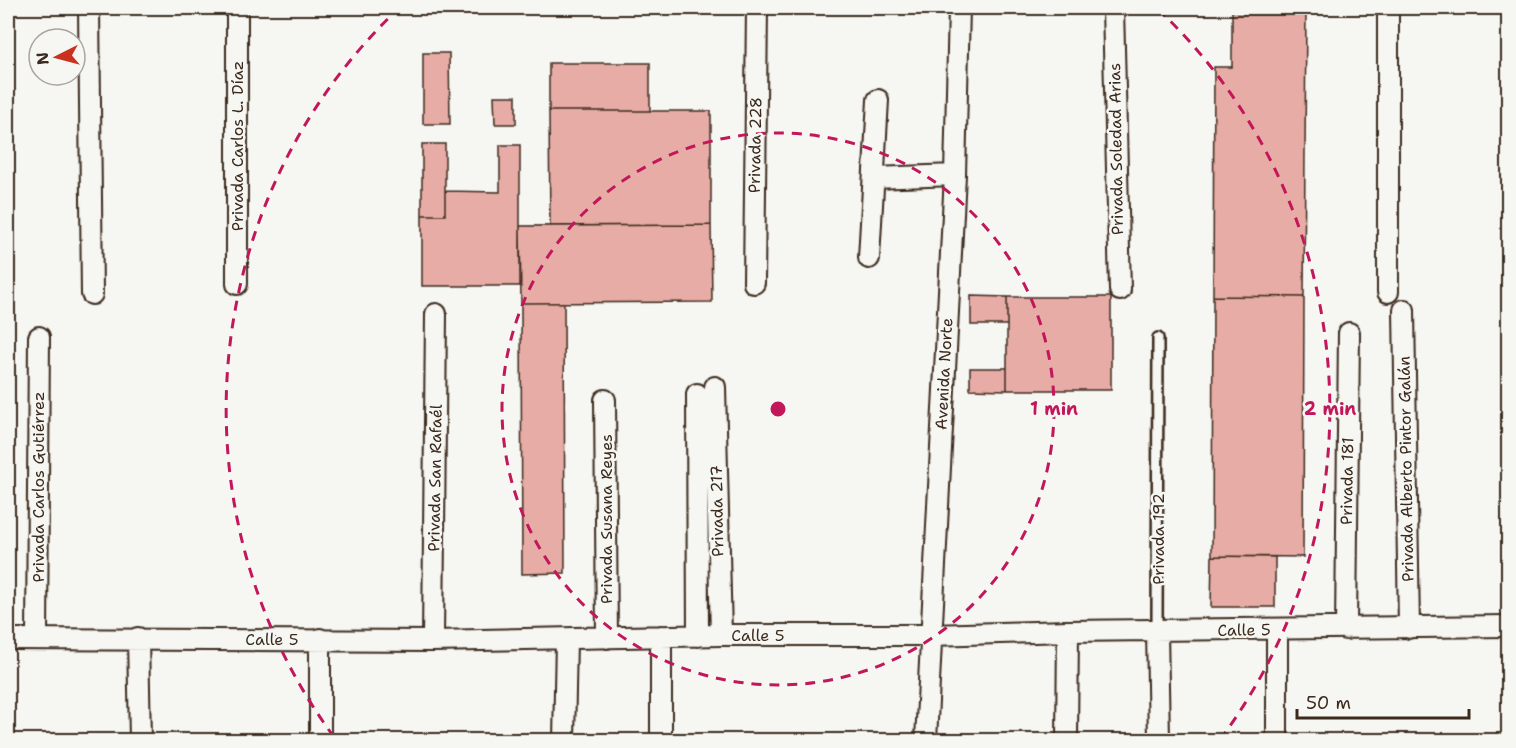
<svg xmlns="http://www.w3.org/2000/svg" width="1516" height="748" viewBox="0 0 1516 748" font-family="'Shantell Sans',sans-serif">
	<rect width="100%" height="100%" fill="#f6f6f2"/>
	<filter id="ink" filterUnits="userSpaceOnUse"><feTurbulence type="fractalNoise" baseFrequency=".0167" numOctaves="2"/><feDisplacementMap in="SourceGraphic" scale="12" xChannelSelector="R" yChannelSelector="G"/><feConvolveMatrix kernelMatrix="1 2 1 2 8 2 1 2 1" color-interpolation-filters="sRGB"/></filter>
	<g filter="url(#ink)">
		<path fill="#e7aca5" stroke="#3b2a1e" stroke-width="1.5" d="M1232 8H1306L1304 297 1213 296 1214 67H1232Z
			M423 53H449L450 124H423Z
			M549 63H650V111H549Z
			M494 96H516V124H495Z
			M549 111H711V225L550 226Z
			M422 144H445V215H422Z
			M500 145H520V286H422V215H445V191L500 192Z
			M711 225 712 302 521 303 520 226Z
			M971 296 1007 297V325H971Z
			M1213 296 1304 297 1303 557 1212 556Z
			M1007 297H1111V390H1007Z
			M521 303H564L565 573 522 574Z
			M970 368H1007V390L970 389Z
			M1212 556 1275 557V607H1211Z"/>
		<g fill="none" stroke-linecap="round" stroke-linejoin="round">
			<g stroke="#3b2a1e" stroke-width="14">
				<path id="service" d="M1157 631 1158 338"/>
			</g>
			<g stroke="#3b2a1e" stroke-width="24">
				<path id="minor" d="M89 8 92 294
					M237 8V284
					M1113 8 1120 290
					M1388 8V292
					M874 178 955 175
					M869 258 878 100
					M754 283 757 8
					M1404 310 1409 628
					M715 387 721 635
					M697 394 698 636
					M605 400 607 638
					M1346 629 1349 333
					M1157 631 1159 740
					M661 636V740
					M37 638 39 337
					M138 638 140 740
					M8 639 433 641 721 635H931L1068 631 1508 626
					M320 639V740
					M433 641 436 314
					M564 740 566 640
					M926 740 955 175 959 8
					M1067 740 1068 631
					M1277 740V629"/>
			</g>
			<use href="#service" stroke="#f6f6f2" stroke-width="9"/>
			<use href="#minor" stroke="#f6f6f2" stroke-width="20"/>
		</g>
	</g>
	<g fill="none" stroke="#c2185b" stroke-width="3" stroke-dasharray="10 8">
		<circle cx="778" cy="409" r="276"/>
		<path d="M334 737A552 552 0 0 1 398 9M1158 9A552 552 0 0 1 1222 737"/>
	</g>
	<g text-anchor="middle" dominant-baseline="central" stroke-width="5" stroke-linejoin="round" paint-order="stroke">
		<g font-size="16" fill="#3b2a1e" stroke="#f6f6f2">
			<text transform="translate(755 145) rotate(-89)">Privada 228</text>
			<text transform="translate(237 146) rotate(-90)">Privada Carlos L. Díaz</text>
			<text transform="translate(1116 149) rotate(-91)">Privada Soledad Arias</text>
			<text transform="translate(944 374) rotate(-87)">Avenida Norte</text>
			<text transform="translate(1406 469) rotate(-91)">Privada Alberto Pintor Galán</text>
			<text transform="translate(435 478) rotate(-89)">Privada San Rafaél</text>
			<text transform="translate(1347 481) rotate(-89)">Privada 181</text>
			<text transform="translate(38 487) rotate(-90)">Privada Carlos Gutiérrez</text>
			<text transform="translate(717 511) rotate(-91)">Privada 217</text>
			<text transform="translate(606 519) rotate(-90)">Privada Susana Reyes</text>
			<text transform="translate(1158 539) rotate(-90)">Privada 192</text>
			<text transform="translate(1244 630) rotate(-1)">Calle 5</text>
			<text x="758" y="635">Calle 5</text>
			<text x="272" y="639">Calle 5</text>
		</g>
	</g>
	<circle cx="778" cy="409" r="9" fill="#c2185b" stroke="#f6f6f2" stroke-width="3"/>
	<g font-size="18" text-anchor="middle" font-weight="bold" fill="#c2185b" stroke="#f6f6f2" stroke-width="5" stroke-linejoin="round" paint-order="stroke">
		<text x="1054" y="415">1 min</text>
		<text x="1330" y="415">2 min</text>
	</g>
	<rect width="1516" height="748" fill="none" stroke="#f6f6f2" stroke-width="30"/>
	<rect x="15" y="15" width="1486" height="718" fill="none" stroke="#3b2a1e" stroke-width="2" filter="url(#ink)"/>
	<g transform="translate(57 57) rotate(264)"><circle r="28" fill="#f6f6f2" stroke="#aba49d" stroke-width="1.5"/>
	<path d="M0-4.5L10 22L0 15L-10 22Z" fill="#c8321e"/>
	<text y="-9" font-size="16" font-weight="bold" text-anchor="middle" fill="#3b2a1e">N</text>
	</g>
	<path d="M1297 709v9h172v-9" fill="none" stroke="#3b2a1e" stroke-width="3"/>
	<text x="1306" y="709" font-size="18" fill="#3b2a1e" stroke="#f6f6f2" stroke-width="4.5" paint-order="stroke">50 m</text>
</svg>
